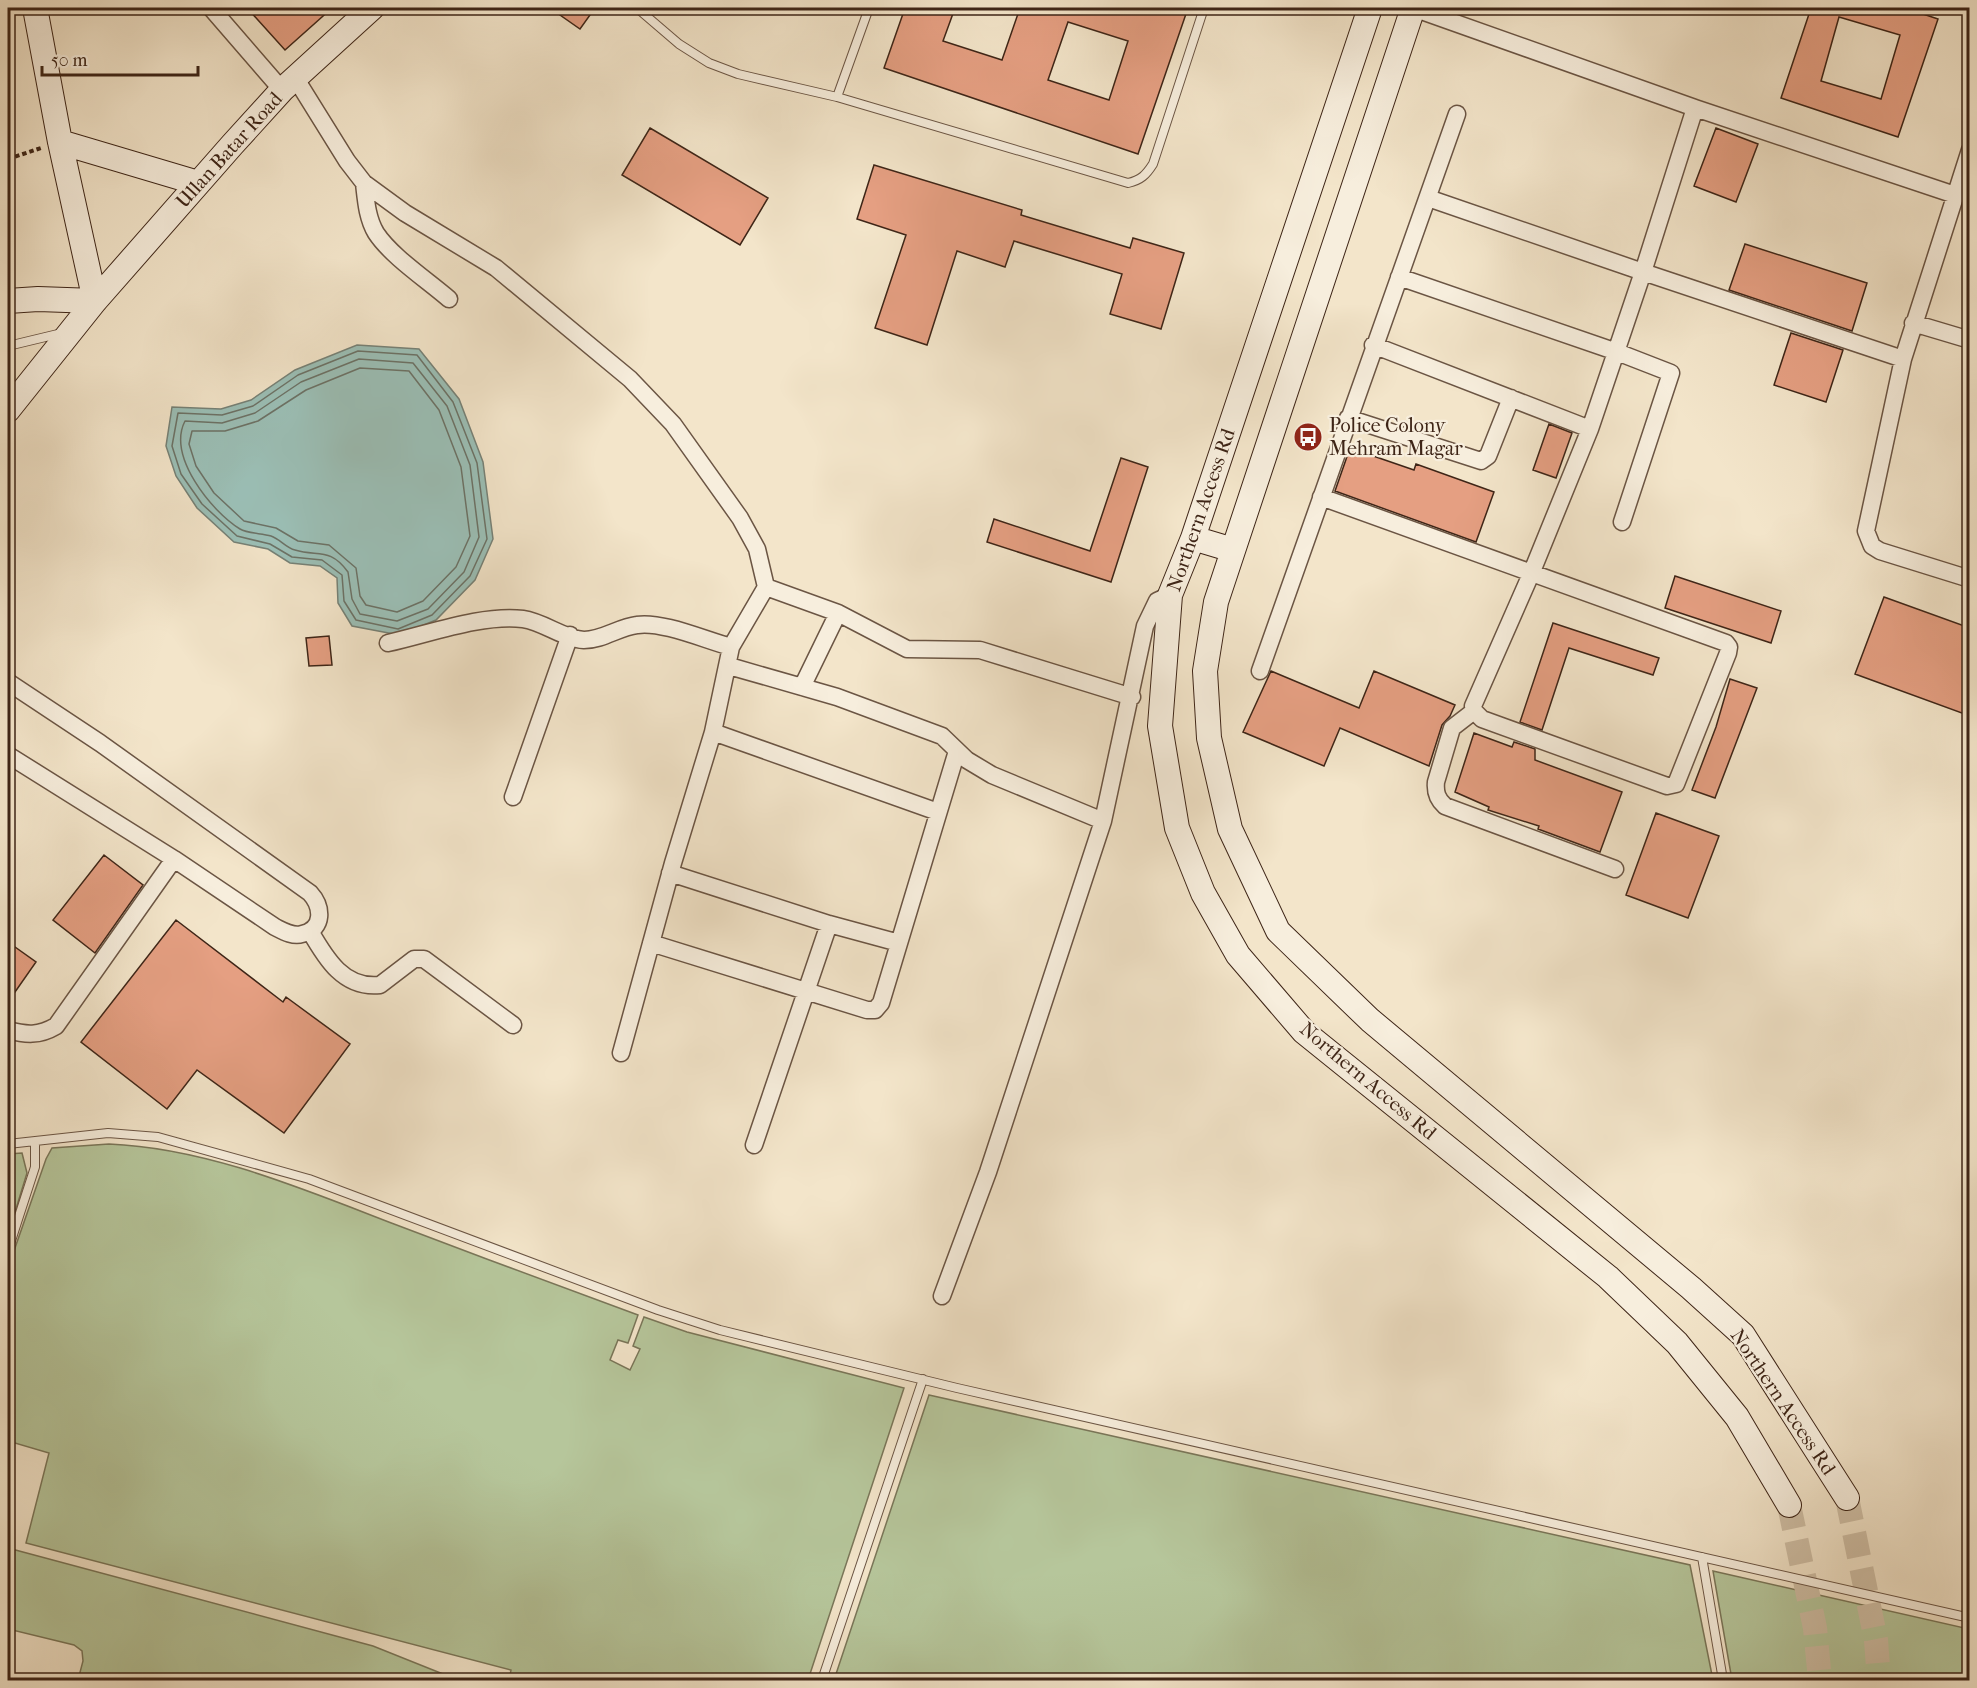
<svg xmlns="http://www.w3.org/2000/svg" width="1977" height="1688" viewBox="0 0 1977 1688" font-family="'IM FELL French Canon',serif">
	<rect width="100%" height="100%" fill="#f3e5ca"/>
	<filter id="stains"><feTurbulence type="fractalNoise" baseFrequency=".00333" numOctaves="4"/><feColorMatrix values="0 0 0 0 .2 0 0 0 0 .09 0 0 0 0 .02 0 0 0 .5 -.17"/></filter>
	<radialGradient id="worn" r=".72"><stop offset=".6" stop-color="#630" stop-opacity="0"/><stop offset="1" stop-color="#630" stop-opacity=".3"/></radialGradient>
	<path fill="#b6c69b" stroke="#7a7659" stroke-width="1.5" d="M109 1144C207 1148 303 1189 394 1224 475 1255 557 1285 638 1315L628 1343 618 1340 610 1360 630 1370 640 1349 633 1346 644 1317 687 1332 904 1388 808 1680H509L511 1670 26 1543 49 1453 8 1441V1268L46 1159 52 1148Z
		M22 1153 27 1173 8 1235V1154Z
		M929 1395 1690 1565 1713 1680H834Z
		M8 1548 373 1646 458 1680H78L83 1661 82 1651 74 1645 8 1629Z
		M1713 1571 1969 1629V1680H1732Z"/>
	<path fill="#9bbfb6" stroke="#768176" stroke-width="1.5" d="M357 345 419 349 459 399 483 462 493 539 475 580 436 620 399 635 352 626 338 603 337 578 320 566 290 563 268 549 234 542 197 508 176 476 166 446 172 407 221 409 251 400 295 370Z"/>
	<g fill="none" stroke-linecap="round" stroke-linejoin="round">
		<path stroke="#6c7266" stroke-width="1.5" d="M358 351 417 355 453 402 477 463 487 539 470 576 432 615 398 629 356 620 344 601 342 575 322 560 292 557 270 544 237 536 202 504 181 474 172 446 178 413 222 415 253 406 298 375Z
			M359 359 413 363 447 406 470 465 479 537 464 572 428 609 397 621 360 614 352 599 348 572C330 547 318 557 295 550 286 548 280 539 271 536 262 533 248 534 240 529 211 511 167 456 185 421L222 423 255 413 301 382Z
			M360 368 409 371 439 410 461 467 470 536 456 567 423 601 397 612 366 605 360 596 356 568 329 545 298 541 276 528 244 521 214 493 196 466 189 444 192 431H225L258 421 306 390Z"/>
	</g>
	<path fill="#e59f82" stroke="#3e2517" stroke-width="1.5" fill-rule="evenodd" d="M247 8H332L285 50Z
		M550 8H595L580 29Z
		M905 8H955L943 41 1002 60 1020 8H1188L1138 154 884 68ZM1068 22 1128 41 1109 100 1048 80Z
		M1811 8H1905L1938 19 1898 137 1781 98ZM1839 17 1900 35 1881 99 1821 81Z
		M650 128 768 198 740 245 622 175Z
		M1716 128 1758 144 1736 202 1694 186Z
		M874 165 1022 210 1021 215 1130 248 1133 238 1184 253 1161 329 1110 314 1122 274 1014 241 1005 267 957 251 927 345 875 328 906 235 857 219Z
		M1745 244 1867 283 1852 331 1729 290Z
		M1791 333 1843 350 1826 402 1774 385Z
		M1549 424 1572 433 1556 478 1533 470Z
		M1350 448 1414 470 1416 464 1494 492 1476 542 1335 491Z
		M1121 458 1148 467 1111 582 987 542 994 519 1090 551Z
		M1675 576 1781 611 1771 643 1665 608Z
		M1884 597 1970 628V716L1855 674Z
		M1553 623 1659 658 1653 675 1569 648 1542 730 1520 722Z
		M329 636 332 665 309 666 306 638Z
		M1271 671 1359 708 1374 671 1455 705 1450 716 1442 725 1429 766 1340 728 1324 766 1243 732Z
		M1730 679 1757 688 1715 798 1692 790 1716 727Z
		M1474 733 1512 747 1514 742 1535 749V760L1622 792 1600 852 1538 829 1539 826 1488 810 1489 807 1455 792Z
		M1656 813 1719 836 1688 918 1626 895Z
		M104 855 143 885 95 953 53 920Z
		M176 920 283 1002 286 997 350 1044 284 1133 197 1070 167 1109 81 1042Z
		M8 942 36 962 8 1002Z"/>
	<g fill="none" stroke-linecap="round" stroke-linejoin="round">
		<path stroke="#cfbfa6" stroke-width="24" stroke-dasharray="24 12" stroke-linecap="butt" d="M1847 1498 1876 1640 1879 1680
			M1789 1505 1815 1628 1820 1680"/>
		<g stroke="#6b5544" stroke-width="10">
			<path id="lane" d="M637 8 679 44 709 63 738 74 837 97 1128 183C1141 180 1146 175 1153 164L1204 8
				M837 97 869 8
				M8 346 62 333
				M8 1144 108 1133 158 1137 309 1179 658 1310 720 1330 957 1388 1970 1618
				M8 1250 35 1167V1141
				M1702 1557 1723 1680
				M822 1680 923 1379"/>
		</g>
		<g stroke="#6b5544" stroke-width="19">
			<path id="street" d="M211 8 282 90
				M1413 8 1695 108 1643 272 1903 359
				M296 79 347 161 364 183 405 213 496 268 630 379 673 424 740 518 757 549 766 587 731 647 713 732 673 863 621 1053
				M1695 108 1955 195
				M1970 150 1903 359 1866 531 1872 546 1880 551 1970 579
				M364 183C366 200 367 218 376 233 391 256 427 280 449 299
				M1399 277 1617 352 1671 373 1622 522
				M1913 323 1970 340
				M1373 345 1590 429
				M1348 418 1481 461 1488 456 1511 398
				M1321 497 1726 643 1729 647 1728 653 1676 784 1667 786 1482 719 1474 711 1473 706 1531 574 1590 429 1643 272 1428 198
				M766 587 838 613 907 649 980 650 1132 697
				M388 643C429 634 482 614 523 619 544 622 564 639 584 640 603 640 619 627 637 625 662 621 705 640 731 647
				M729 666 837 697 942 736 967 760 992 775 1103 821
				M1260 671 1457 114
				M8 682 100 743 310 893C322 906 325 929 302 934 293 937 283 931 275 927L174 859 8 755
				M802 687 838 613
				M1474 711 1452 728 1436 782C1435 792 1437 799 1445 806L1615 869
				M713 732 938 812
				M513 797 570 635
				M670 873 829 924 899 943
				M310 931C326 959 344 989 380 985L414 959H424L513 1025
				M651 943 867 1010H875L881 1003 957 751
				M8 1030C26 1035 39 1036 56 1026L174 859
				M754 1145 829 924
				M942 1296 988 1172 1103 821 1145 626 1157 601 1170 595"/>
		</g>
		<g stroke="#3e2517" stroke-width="26">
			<path id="secondary" d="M35 8 60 142 95 301
				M1370 8 1193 538 1170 595 1160 726 1177 828 1203 893 1238 955 1304 1032 1608 1277 1677 1343 1737 1417 1789 1505
				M1413 8 1216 602 1205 671 1209 738 1230 829 1278 931 1370 1020 1691 1288 1743 1335 1847 1498
				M60 142 198 183
				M8 301 38 299 95 301
				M8 410 95 301 232 145 282 90 372 8
				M1193 538 1233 550"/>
		</g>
		<path stroke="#3e2517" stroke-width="4" stroke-dasharray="4.5 3" stroke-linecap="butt" d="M8 159 41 148"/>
		<use href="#lane" stroke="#f7eedd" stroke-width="8"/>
		<use href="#street" stroke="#f7eedd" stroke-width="16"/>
		<use href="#secondary" stroke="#f7eedd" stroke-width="24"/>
	</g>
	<defs>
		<g id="bus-disc" transform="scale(1.5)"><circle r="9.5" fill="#8f2418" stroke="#f7eedd"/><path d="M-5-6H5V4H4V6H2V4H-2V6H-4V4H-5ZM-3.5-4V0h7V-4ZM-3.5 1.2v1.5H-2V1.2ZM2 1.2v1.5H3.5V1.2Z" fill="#fff"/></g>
	</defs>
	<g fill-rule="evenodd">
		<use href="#bus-disc" x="1308" y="437"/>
	</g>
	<g text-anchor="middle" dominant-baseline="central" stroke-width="4.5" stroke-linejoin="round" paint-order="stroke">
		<g font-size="20" fill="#3e2517" stroke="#f7eedd">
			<text transform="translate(229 150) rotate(-48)">Ullan Batar Road</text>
			<text transform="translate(1201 510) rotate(-71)">Northern Access Rd</text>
			<text transform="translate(1368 1081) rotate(40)">Northern Access Rd</text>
			<text transform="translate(1783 1402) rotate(56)">Northern Access Rd</text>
		</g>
		<g font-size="20" fill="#3e2517" stroke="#f7eedd" text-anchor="start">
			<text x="1329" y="425">Police Colony<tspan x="1329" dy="23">Mehram Magar</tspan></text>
		</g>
	</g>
	<rect width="1977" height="1688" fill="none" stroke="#f3e5ca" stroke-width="30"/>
	<rect x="9" y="9" width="1959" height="1670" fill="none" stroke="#3e2517" stroke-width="3"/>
	<rect x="15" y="15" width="1947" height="1658" fill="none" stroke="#3e2517" stroke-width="1.5"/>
	<path d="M42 66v9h156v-9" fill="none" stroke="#3e2517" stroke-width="3"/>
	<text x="51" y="66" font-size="18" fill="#3e2517" stroke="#f7eedd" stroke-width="4.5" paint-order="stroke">50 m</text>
	<rect width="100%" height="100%" filter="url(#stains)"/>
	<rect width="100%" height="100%" fill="url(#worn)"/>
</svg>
